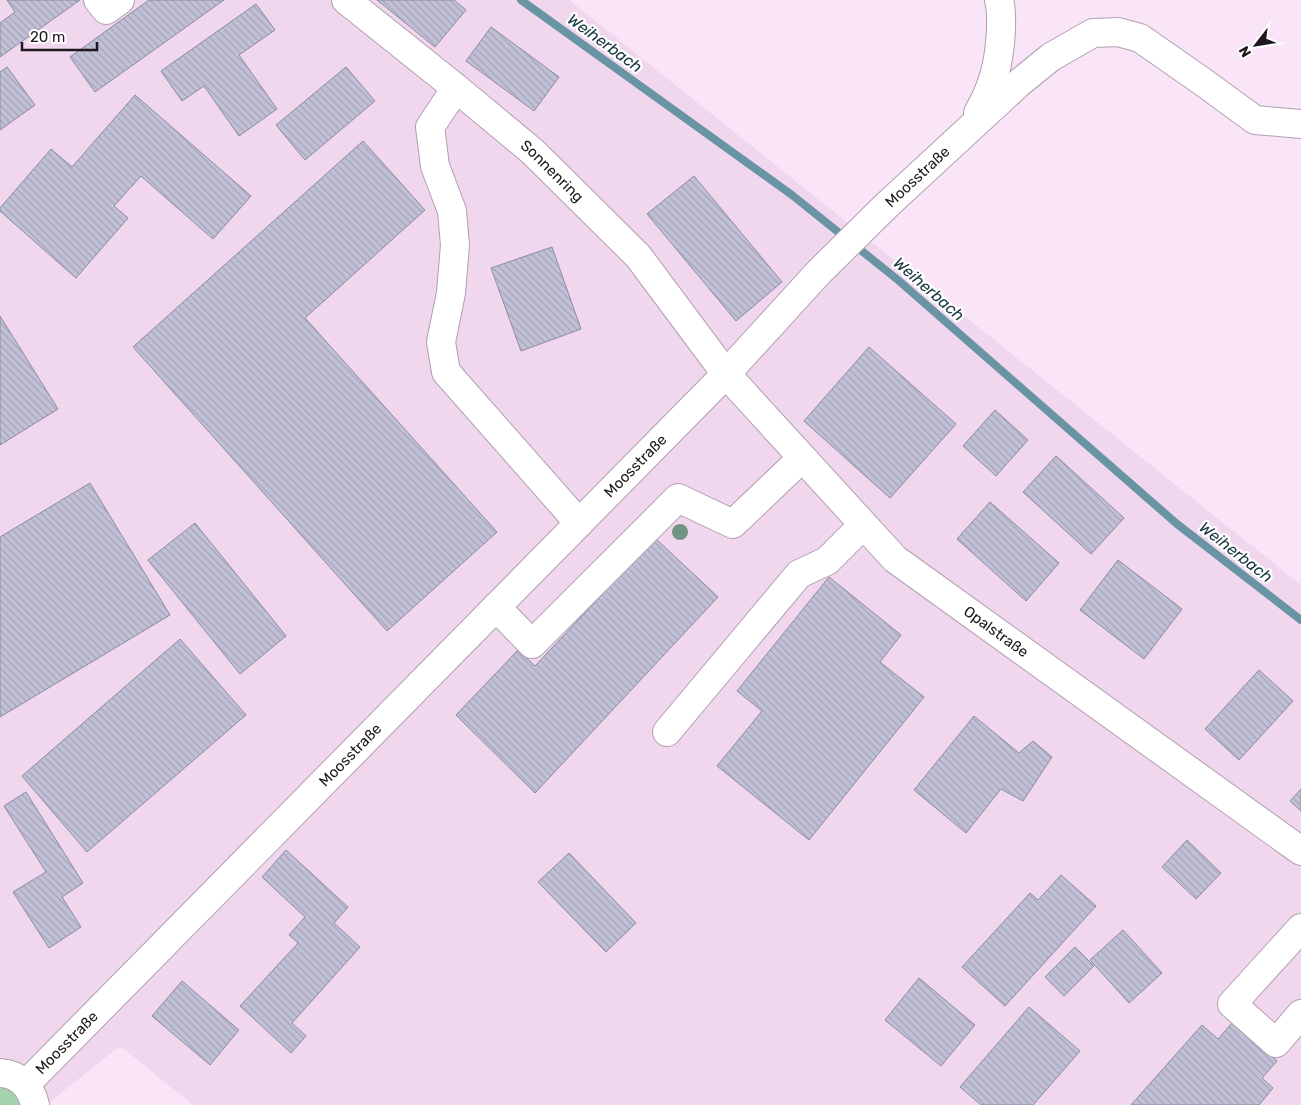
<svg xmlns="http://www.w3.org/2000/svg" width="1301" height="1105" viewBox="0 0 1301 1105" font-family="Rubik,sans-serif">
	<defs>
		<pattern id="grass-tufts" width="24" height="20" patternUnits="userSpaceOnUse" patternTransform="scale(1.25)"><rect width="24" height="20" fill="#a5d3ae"/><path d="M3 7l-1-3M5 7V3M7 7l1-3M15 17l-1-3M17 17v-4M19 17l1-3" fill="none" stroke="#8eb495"/></pattern>
		<pattern id="building-back-hatch" width="6" height="6" patternUnits="userSpaceOnUse" patternTransform="scale(1.25)"><rect width="6" height="6" fill="#c1c0d6"/><path d="M-1 5l2 2M0 0l6 6M5-1l2 2" fill="none" stroke="#a5a4b7"/></pattern>
	</defs>
	<rect width="100%" height="100%" fill="#f9e5f7"/>
	<path fill="#f1d7ee" d="M0 0H569L1301 585V1105H193L120 1046 46 1105H0Z"/>
	<path fill="url(#grass-tufts)" d="M0 1082 7 1084 23 1105H0Z"/>
	<g fill="none" stroke-linecap="round" stroke-linejoin="round">
		<path stroke="#6894a3" stroke-width="8" d="M521 0 792 195 898 280 1177 524 1301 620"/>
	</g>
	<path fill="url(#building-back-hatch)" stroke="#8c8ba0" d="M7 0H80L0 57V23L15 12Z
		M149 0H224L95 92 70 57Z
		M377 0H454L466 10 435 47Z
		M256 4 275 30 239 55 277 109 239 136 204 86 182 101 161 71Z
		M491 27 559 77 534 111 466 61Z
		M7 67 35 105 0 130V72Z
		M346 67 375 101 305 160 276 125Z
		M135 95 251 196 213 239 141 176 114 206 128 218 76 278 0 211V208L51 149 72 167Z
		M363 141 425 210 305 318 497 532 387 631 133 347Z
		M694 176 782 282 736 321 647 214Z
		M552 247 581 329 521 351 491 268Z
		M0 316 58 409 0 445Z
		M869 347 956 424 890 498 804 421Z
		M995 410 1028 440 996 476 963 446Z
		M1056 456 1124 518 1091 554 1023 492Z
		M90 483 170 615 0 717V537Z
		M990 502 1059 563 1026 601 957 539Z
		M195 523 286 636 240 674 148 560Z
		M655 538 718 597 535 793 456 715 518 650 535 666Z
		M1118 560 1182 609 1144 659 1080 610Z
		M829 577 901 635 880 662 924 697 809 840 717 766 762 711 737 691Z
		M180 639 246 715 87 852 22 776Z
		M1259 670 1293 701 1239 760 1205 729Z
		M974 716 1019 753 1033 741 1052 757 1023 801 1001 789 966 833 914 790Z
		M1301 789V811L1290 801Z
		M26 792 83 883 62 897 81 927 49 948 13 892 46 872 4 806Z
		M1187 840 1221 873 1196 899 1162 867Z
		M286 850 348 907 334 923 360 947 292 1023 306 1036 291 1053 240 1006 298 943 289 935 305 917 262 877Z
		M569 853 636 923 606 952 538 882Z
		M1061 875 1096 906 1005 1006 962 967 1030 893 1038 900Z
		M1123 930 1162 973 1129 1003 1090 960Z
		M1075 947 1094 966 1064 996 1045 977Z
		M919 978 975 1025 941 1066 885 1020Z
		M182 981 239 1030 210 1065 152 1016Z
		M1029 1007 1080 1051 1033 1105H981L960 1087Z
		M1233 1022 1277 1061 1262 1078 1273 1088 1259 1105H1131L1202 1025 1218 1039Z"/>
	<g fill="none" stroke-linecap="round" stroke-linejoin="round">
		<g stroke="#b19faf" stroke-width="30">
			<g id="minor">
				<path d="M98 0 106 10 120 0"/>
				<path id="s1" d="M346 0 456 88 532 151 638 256 726 374 895 559 1301 851"/>
				<path d="M456 88 430 127 435 166 452 211 455 245 451 293 441 342 446 372 579 523"/>
				<path d="M978 113C994 85 999 63 1001 31 1001 20 1002 11 999 0"/>
				<path d="M496 607 532 644 678 498 733 524 802 458"/>
				<path d="M667 732 799 574 827 561 863 525"/>
				<path d="M1301 928 1232 1004 1276 1043 1301 1014"/>
				<path d="M0 1073C19 1074 31 1087 35 1105"/>
				<path id="s2" d="M26 1084 726 374 819 272 888 204 1019 83 1051 57 1093 33 1118 32 1140 38 1203 82 1255 120 1301 124"/>
			</g>
		</g>
		<use href="#minor" stroke="#fff" stroke-width="28"/>
	</g>
	<circle fill="#729484" cx="680" cy="532" r="8"/>
	<g text-anchor="middle" dominant-baseline="central" stroke-width="4.5" stroke-linejoin="round" paint-order="stroke">
		<g font-size="15" fill="#1e171d" stroke="#fff">
			<text stroke="none"><textPath href="#s1" startOffset="268">Sonnenring</textPath></text>
			<text stroke="none"><textPath href="#s2" startOffset="1272">Moosstraße</textPath></text>
			<text stroke="none"><textPath href="#s2" startOffset="868">Moosstraße</textPath></text>
			<text stroke="none"><textPath href="#s1" startOffset="911">Opalstraße</textPath></text>
			<text stroke="none"><textPath href="#s2" startOffset="462">Moosstraße</textPath></text>
			<text stroke="none"><textPath href="#s2" startOffset="58">Moosstraße</textPath></text>
		</g>
		<g font-size="16" font-style="italic" fill="#173840" stroke="#fff">
			<text transform="translate(605 43) rotate(36)">Weiherbach</text>
			<text transform="translate(929 289) rotate(41)">Weiherbach</text>
			<text transform="translate(1236 552) rotate(38)">Weiherbach</text>
		</g>
	</g>
	<g transform="translate(1256 45) rotate(239)" stroke="#ffffff" stroke-width="4" paint-order="stroke">
	<path d="M0-4L9 19L0 12L-9 19Z" fill="#1e171d"/>
	<text y="-8" font-size="14" font-weight="bold" text-anchor="middle" fill="#1e171d">N</text>
	</g>
	<path d="M22 42v8h75v-8" fill="none" stroke="#1e171d" stroke-width="2.5"/>
	<text x="30" y="42" font-size="15" fill="#1e171d" stroke="#ffffff" stroke-width="4" paint-order="stroke">20 m</text>
</svg>
